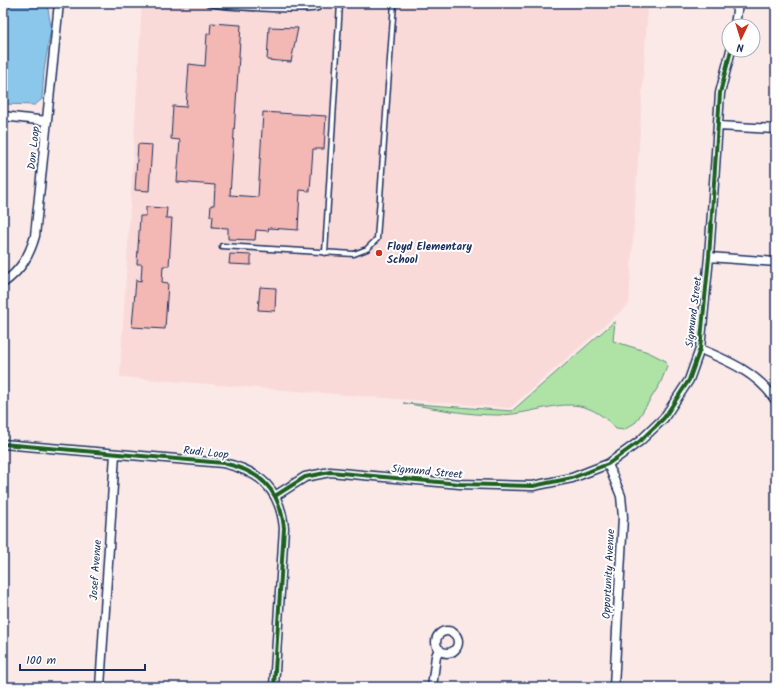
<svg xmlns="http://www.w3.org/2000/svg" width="779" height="690" viewBox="0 0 779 690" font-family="Kalam,sans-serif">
	<rect width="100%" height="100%" fill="#fbe9e8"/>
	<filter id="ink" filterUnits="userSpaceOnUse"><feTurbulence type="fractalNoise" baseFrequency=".025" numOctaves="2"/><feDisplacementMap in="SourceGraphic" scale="8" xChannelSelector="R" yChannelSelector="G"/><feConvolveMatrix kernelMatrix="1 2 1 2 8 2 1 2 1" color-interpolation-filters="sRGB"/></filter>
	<g filter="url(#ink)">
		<path fill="#f9dad8" d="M142 3H648L629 304 510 408 120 377Z"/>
		<path fill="#aee3a5" stroke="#648982" d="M615 321 613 341 648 352 666 361 667 367 660 384 636 422 624 430 616 429C577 385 545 415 497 415 465 415 434 408 403 403L512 411Z"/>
		<path fill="#8bc7eb" stroke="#5e8ab3" d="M3 3H47L51 27 44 71 42 99 35 105 3 104Z"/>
		<path fill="#f3b7b4" stroke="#1b2f5e" d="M211 23 241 25 230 195 258 197 263 112 326 116 324 149H313L310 191 300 190 298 230 269 228 268 231 256 230 255 240 228 239V228L212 227 213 216H210L211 205H214L215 185 177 182 180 140 171 139 173 106 186 107 189 64 205 66 207 34H210Z
			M269 27 298 28 291 62 267 60Z
			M138 144 152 145 149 191 135 190Z
			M146 207 167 208 166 218H172L169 266H163L162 282 168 283 165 329 132 327 136 280 141 281 142 264H137L140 216H146Z
			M230 254 251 255V265L229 264Z
			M260 287 276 288 275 311 258 310Z"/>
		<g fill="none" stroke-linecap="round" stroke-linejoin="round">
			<g stroke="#1b2f5e" stroke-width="7">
				<path id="service" d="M207 3C215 7 308 12 318 8L320 3
					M222 246 354 254 367 249 377 239 394 3
					M325 253 340 3"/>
			</g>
			<g stroke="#1b2f5e" stroke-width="11">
				<path id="minor" d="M735 26 738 3
					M3 116 47 121
					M718 126 776 129
					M709 257 776 262
					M3 283C20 271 29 257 35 236L59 3
					M700 349C729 361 759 374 776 401
					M3 444 223 463C260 471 280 489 284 528L274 687
					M608 464 621 496 623 517 614 687
					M275 496 305 477 330 472 460 484 533 486 572 478 608 464 640 441 664 418 689 380 700 349 709 257 720 93 731 50
					M436 642a11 11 0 1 1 22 0a11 11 0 1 1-22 0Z
					M100 687 115 454
					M432 687 436 656 439 649"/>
			</g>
			<use href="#service" stroke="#fff" stroke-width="4"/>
			<use href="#minor" stroke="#fff" stroke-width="8"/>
			<g stroke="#fff" stroke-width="6">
				<path id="cycleway" d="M3 444 223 463C260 471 280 489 284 528L274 687
					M275 496 305 477 330 472 460 484 533 486 572 478 608 464 640 441 664 418 689 380 700 349 709 257 720 93 731 50"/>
			</g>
			<use href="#cycleway" stroke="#1b5e20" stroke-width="4"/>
		</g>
	</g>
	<circle fill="#c8321e" stroke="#fff" stroke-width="1.5" cx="379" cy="253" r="4"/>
	<g text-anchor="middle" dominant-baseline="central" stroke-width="4" stroke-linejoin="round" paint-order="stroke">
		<g font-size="11" fill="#1b2f5e" stroke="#fff">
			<text transform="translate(34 148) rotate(-84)">Don Loop</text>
			<text transform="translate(694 312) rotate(-83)">Sigmund Street</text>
			<text transform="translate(206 453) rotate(6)">Rudi Loop</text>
			<text transform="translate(427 472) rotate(5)">Sigmund Street</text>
			<text transform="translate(96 570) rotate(-86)">Josef Avenue</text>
			<text transform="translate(609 574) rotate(-87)">Opportunity Avenue</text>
		</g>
		<g font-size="11" font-weight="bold" fill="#1b2f5e" stroke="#fff" text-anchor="start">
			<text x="387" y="247">Floyd Elementary<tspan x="387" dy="13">School</tspan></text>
		</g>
	</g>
	<rect width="779" height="690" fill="none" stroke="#fff" stroke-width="16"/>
	<rect x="8" y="8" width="763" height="674" fill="none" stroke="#1b2f5e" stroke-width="1.5" filter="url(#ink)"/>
	<g transform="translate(741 38) rotate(184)"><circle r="19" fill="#ffffff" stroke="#a4acbf"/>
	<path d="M0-3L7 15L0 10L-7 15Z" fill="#c8321e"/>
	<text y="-6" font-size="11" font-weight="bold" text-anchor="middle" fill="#1b2f5e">N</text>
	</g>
	<path d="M20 664v6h125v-6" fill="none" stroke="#1b2f5e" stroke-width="2"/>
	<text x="26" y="664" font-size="12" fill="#1b2f5e" stroke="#ffffff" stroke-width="3" paint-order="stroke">100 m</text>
</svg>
